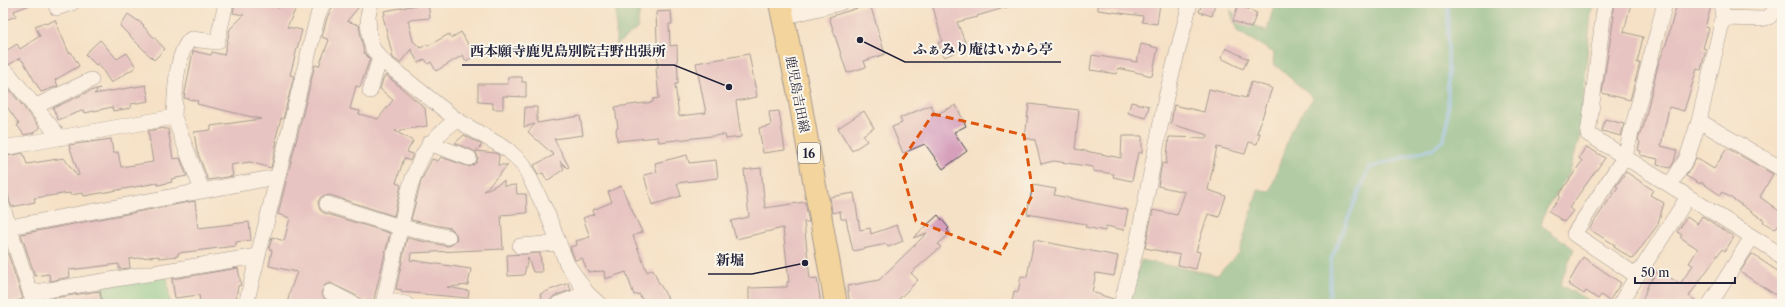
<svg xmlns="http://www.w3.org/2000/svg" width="1785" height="307" viewBox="0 0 1785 307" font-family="'Libre Caslon Text','Noto Serif JP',serif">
	<rect width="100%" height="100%" fill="#fbf7ec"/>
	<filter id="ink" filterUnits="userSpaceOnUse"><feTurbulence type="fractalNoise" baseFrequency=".025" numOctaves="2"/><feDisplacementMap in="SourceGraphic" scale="8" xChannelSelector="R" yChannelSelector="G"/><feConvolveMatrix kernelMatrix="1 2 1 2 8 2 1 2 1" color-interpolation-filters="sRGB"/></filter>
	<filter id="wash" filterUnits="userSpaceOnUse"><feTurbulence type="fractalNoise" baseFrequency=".012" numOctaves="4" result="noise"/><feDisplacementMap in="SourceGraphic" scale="16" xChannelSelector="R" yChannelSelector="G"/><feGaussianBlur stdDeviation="0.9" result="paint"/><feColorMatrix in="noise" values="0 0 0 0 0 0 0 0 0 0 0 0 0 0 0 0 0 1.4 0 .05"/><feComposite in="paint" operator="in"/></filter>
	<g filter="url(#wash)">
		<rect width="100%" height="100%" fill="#f5e1c6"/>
		<path fill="#77cd92" stroke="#4c7866" d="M167 276 170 304H104L101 286Z"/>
		<path fill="#61b07c" stroke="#42695c" d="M616 3H641L637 29 616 45Z
			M1267 3H1594L1591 13 1580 136 1569 174 1547 207 1541 225 1574 249 1560 285 1596 304H1128L1141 260 1217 275 1239 253 1258 190 1270 192 1291 130 1313 98 1273 63 1274 53 1237 31 1230 10 1243 20 1267 31 1274 5Z"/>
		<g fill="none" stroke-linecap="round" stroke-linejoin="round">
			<path stroke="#71bbea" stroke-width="4" d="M1329 304 1331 260 1369 168 1434 148 1443 140 1447 126 1448 106V3"/>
		</g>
		<g id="blocks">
			<path fill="#d6a0bc" d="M3 3H34L14 11 16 16 3 21Z
				M235 3H268L279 8 282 3H291L297 6 287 27 302 30 290 75 294 76 283 119 281 118 275 141H277L271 168 250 162 231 165 233 176 208 180 197 151 194 132 211 130V126L261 119 197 104 198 101 184 98 193 51 211 55 212 52 224 55 230 29 244 15 233 13Z
				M334 3H362L347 21 359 25 364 53 370 59 360 87 356 86 350 109 360 111 359 114 378 119 393 100 380 89 383 79 386 75 425 108 427 126 395 131 413 141 407 152 413 154 410 161 404 158 396 183 401 185 394 216 330 195 321 197 318 202 320 210 324 213 390 233 373 303 366 299 364 304 357 296 330 283 325 285 321 293 326 300 333 304H287L290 291 297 272 269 266 272 250 269 249 272 237 284 241 290 218 278 214 315 65 319 66 329 40 322 37 327 18Z
				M428 3 430 18 408 20 413 41 421 48 427 44 428 46 449 34 451 38 461 32 475 56 466 61 463 55 436 71 431 62 428 64 425 59 418 63 411 49 400 63 393 58 383 16 385 15 384 11Z
				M932 3H947V6L959 3H1010L1011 6 977 16 978 17 957 22 967 47 944 57 938 43 942 41Z
				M1098 3H1160L1157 24 1142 22 1143 16 1098 10Z
				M1202 3H1215L1212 16 1199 12Z
				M1614 3H1631L1624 32 1643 37 1637 63H1640L1630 100 1602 93 1614 16H1612Z
				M1677 3H1712L1705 27 1709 28 1703 48 1706 49 1701 70 1697 69 1684 111 1669 107 1661 146 1677 150 1674 162 1670 168 1657 165 1658 159 1640 155 1641 151 1638 150 1640 142 1638 140 1642 128H1643L1658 65 1667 41Z
				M870 4 885 54 864 61 866 67 847 73 829 17Z
				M1238 5 1257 13 1251 28 1233 21Z
				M671 11 672 24H669L670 46 677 45 678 84H675L679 116 706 113 696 63 749 54 757 97 736 101 741 137 726 139 725 135H721L659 142 658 137 617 141 616 129 618 128 615 107 653 102V99L659 98 656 68H658L656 12Z
				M128 14 144 25 143 26 165 49 154 60 120 26Z
				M55 20 69 53 71 52 79 66 55 80 58 86 41 92 23 61H22L20 58 10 64 3 66V53L17 44 20 49 40 36 35 26 45 22 46 24Z
				M100 40 117 59 127 53 136 67 111 83 98 63 96 65 85 54Z
				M1141 44 1158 48 1152 76 1118 68 1117 74 1090 70 1092 55 1137 62Z
				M1226 48 1248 59 1243 69 1221 58Z
				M508 77H522V82H526V97L503 96V109H493V103L478 102V84H508Z
				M3 81 40 128 33 133 24 135 17 125 19 124 3 101Z
				M1251 82 1272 88 1257 133H1260L1257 144 1249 142 1245 154 1217 147 1208 190 1226 196 1219 217 1208 214 1196 251 1200 252 1196 269 1178 265 1180 255 1145 248 1153 210 1177 215 1185 192 1158 186 1162 163 1166 164 1169 137 1208 138V135L1171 124 1174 105 1204 112 1209 89 1246 98Z
				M146 85 149 101 131 104V108L113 111 112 107 85 113 84 110 58 120 53 108 90 91 100 88 94 94Z
				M1131 102 1149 106 1146 118 1128 113Z
				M1029 104 1079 110 1075 149 1121 158 1122 136H1142V153H1138L1132 181 1113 177 1114 174 1093 171V167L1054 161 1041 164 1035 140 1025 138Z
				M931 105 935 115 956 105 966 126 954 132 967 151 943 169 925 144 903 153 892 127 902 123 900 118Z
				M525 107H537V123L580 116 583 135 554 139 569 167 567 168 560 161 564 169 547 181 543 173 538 175 534 165 554 155 528 132 535 124 524 127Z
				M779 111 785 150 763 153 759 128 771 126 769 112Z
				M864 111 874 128 863 135 867 141 852 151 838 128Z
				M1605 119 1624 124 1621 136 1602 131Z
				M164 128V129H168L173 159 180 158 187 176 171 179 172 182 158 185 157 183 84 196 83 193 70 195V193L34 198 35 202 12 207 10 203 5 178 3 179V157L23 153 27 164 64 158 77 176 79 175 69 145 111 139 113 153 118 152 121 167 153 162 148 131Z
				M464 135 482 145 476 151 495 153 499 155 498 165H508L484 191 504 181V186L516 185 517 194H526L527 213 501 215 503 249 411 253 410 260 471 269 468 285 447 287 469 291 468 298 401 292 402 290 396 289 407 238 447 246 451 245 457 239 456 234 450 228 411 220 421 181 432 159 438 161 441 157 470 167 477 162 478 157 476 152 455 143Z
				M1585 148H1589L1605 158 1569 208 1573 211 1564 222 1549 211 1560 197 1559 195 1582 161 1579 158Z
				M1727 148 1773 174 1760 197 1782 213V220L1775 229 1763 222 1764 220 1722 192 1720 195 1701 182 1700 184 1686 176 1696 158 1714 169Z
				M687 155 689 163 716 160 718 178 677 183 681 196 652 205 644 175 657 172 655 163Z
				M761 168 765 208 805 202 809 222H804L810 279 817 278 821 304H749V288L787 287V282H789L783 228 736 239 731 221 749 217 744 170Z
				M1626 172 1653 190 1650 195 1664 203 1658 223H1659L1633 259 1614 247 1615 245 1589 229 1618 187 1616 186Z
				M1033 185 1056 189 1054 195 1128 210 1124 230 1106 226 1105 231 1085 227 1086 224 1027 214Z
				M621 186 642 232 633 236 647 272 653 269 658 281 671 304H645L639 294 634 295 626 272 605 279 604 271 588 272 582 258 575 260 570 247 577 245 576 241 590 237 583 218 594 214 593 210 612 202 608 192Z
				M854 193 860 230 870 228 871 234 897 225 903 241 888 247 886 244 853 251 846 219H841L840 211 832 213 830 197Z
				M195 201 198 228 249 222 251 240 236 242V246L178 253V256L159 258V256L129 259 130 268 119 269V264L69 270 70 277 50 281 49 274 35 276 21 234Z
				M938 215 949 228 947 230 950 233 938 244 941 247 911 273 918 280 894 304H850L847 286 879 280 927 233 913 238Z
				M1702 216 1734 237 1725 251 1722 249 1689 296 1701 304H1641L1648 285 1658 270 1680 284 1693 265 1689 263 1698 249 1680 237 1682 235 1677 232 1687 217 1697 224Z
				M3 239 23 299 6 304H3Z
				M1034 240 1118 256 1114 276 1096 273 1092 292 1113 299 1112 304H1019L1012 302 1014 291 1018 292 1021 276 1027 277Z
				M540 253 542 272H533L528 258 524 275 508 276 507 255Z
				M1752 254 1782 274V299L1740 272Z
				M1583 257 1621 283 1609 301 1601 295 1598 299 1586 291 1584 294 1568 284Z
				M238 268 241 285 238 286 235 304H205V301H200L199 295 175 298 172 279Z
				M568 283 571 290 554 296 549 302 544 304 540 294Z
				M100 291 102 304H54L53 298Z"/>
		</g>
	</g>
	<g filter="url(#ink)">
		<use href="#blocks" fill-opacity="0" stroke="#423f50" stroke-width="1"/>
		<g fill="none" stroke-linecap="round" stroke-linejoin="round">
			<g stroke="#423f50" stroke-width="16">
				<path id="minor" d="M55 3 57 8 72 3
					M371 3 368 15 369 35 373 49 384 62 457 120 508 150 523 164 547 213 567 264 587 293 599 304
					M1605 3 1588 134 1775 251 1782 258
					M783 17 840 3
					M1723 18 1761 19 1769 17 1777 8
					M8 73 60 138
					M370 91 380 57
					M34 107 91 80
					M174 117C175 98 175 52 191 39L217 42 226 3
					M1699 121 1782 169
					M429 143 469 158
					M3 148 174 117 202 190
					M1670 185 1687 158 1699 121 1723 18 1721 3
					M327 204 400 227 448 237
					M3 208 34 304
					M9 227 276 177
					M520 246 559 243
					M1637 276 1688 197
					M330 292 353 304
					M30 293 257 256
					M384 300 406 304
					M246 304 318 15 323 3
					M382 304 384 300 409 190C419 157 429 139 457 120
					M558 304 587 293
					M1121 304 1136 249 1166 97 1190 3
					M1620 304 1637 276 1574 234 1625 156 1665 3
					M1710 304 1752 237"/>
			</g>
			<g stroke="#423f50" stroke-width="24">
				<path id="primary" d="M780 3 798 90 836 304"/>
			</g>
			<use href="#minor" stroke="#fff" stroke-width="15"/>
			<use href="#primary" stroke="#f0c469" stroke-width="22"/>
		</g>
	</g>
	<path d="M0 0H1785V307H0ZM933 114 1024 135 1033 194 1001 254 916 221 900 163Z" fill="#f5e1c6" fill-opacity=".55" fill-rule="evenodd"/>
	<path fill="none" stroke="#de560e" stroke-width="3" stroke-dasharray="8 5" stroke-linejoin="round" d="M933 114 1024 135 1033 194 1001 254 916 221 900 163Z"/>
	<g text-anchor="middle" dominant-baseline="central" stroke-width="4" stroke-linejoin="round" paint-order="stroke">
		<rect fill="#fbf7ec" stroke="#636270" stroke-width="1" x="798" y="143" width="22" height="20" rx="3"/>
		<g font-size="12" font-weight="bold" fill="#22223b">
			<text x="809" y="153">16</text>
		</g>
		<g font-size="13" fill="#22223b" stroke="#fbf7ec">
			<text transform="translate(798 94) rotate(79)">鹿児島吉田線</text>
		</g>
	</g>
	<path fill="none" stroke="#22223b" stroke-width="1.5" d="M860 40L905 62H1061M729 87L674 65H462M805 263L752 274H708"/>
	<g fill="#22223b" stroke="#fbf7ec" stroke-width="1.5">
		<circle cx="860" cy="40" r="4"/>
		<circle cx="729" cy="87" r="4"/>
		<circle cx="805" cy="263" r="4"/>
	</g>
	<g font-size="14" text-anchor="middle" font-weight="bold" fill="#22223b" stroke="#fbf7ec" stroke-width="4" stroke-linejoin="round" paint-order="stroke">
		<text x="983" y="54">ふぁみり庵はいから亭</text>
		<text x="568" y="56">西本願寺鹿児島別院吉野出張所</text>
		<text x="730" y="265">新堀</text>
	</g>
	<rect width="1785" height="307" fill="none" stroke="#fbf7ec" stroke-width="16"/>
	<path d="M1635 277v6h100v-6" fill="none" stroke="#22223b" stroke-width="2"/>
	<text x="1641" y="277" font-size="12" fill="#22223b" stroke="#fbf7ec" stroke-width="3" paint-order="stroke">50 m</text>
</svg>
